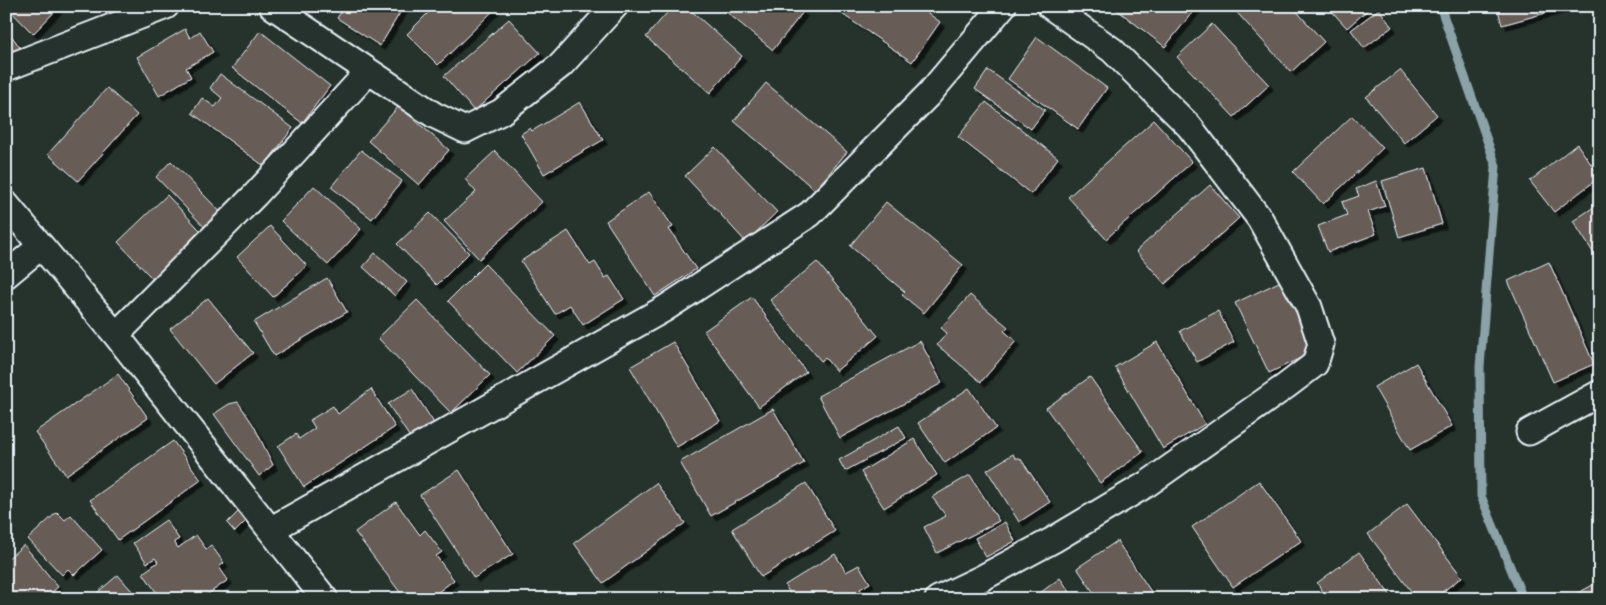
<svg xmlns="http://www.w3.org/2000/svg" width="1606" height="605" viewBox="0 0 1606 605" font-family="'Balsamiq Sans',sans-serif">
	<defs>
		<filter id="shadow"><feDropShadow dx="4.5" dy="4.5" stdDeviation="0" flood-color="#0009"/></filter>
	</defs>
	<rect width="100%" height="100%" fill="#26332d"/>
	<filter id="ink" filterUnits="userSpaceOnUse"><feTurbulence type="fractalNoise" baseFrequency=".02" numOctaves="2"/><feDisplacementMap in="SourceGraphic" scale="10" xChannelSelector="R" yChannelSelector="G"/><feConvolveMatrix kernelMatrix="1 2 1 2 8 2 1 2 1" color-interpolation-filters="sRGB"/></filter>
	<g filter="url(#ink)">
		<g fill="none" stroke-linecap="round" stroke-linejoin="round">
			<path stroke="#8aa2a8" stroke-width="9" d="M1440 6 1496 166 1480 367 1481 496 1520 591 1521 599"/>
		</g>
		<path fill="#685c57" stroke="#e8f1f8" filter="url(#shadow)" d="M6 6H60L33 34Z
			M345 6H404L380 46 337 18Z
			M435 6H498L438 65 407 34Z
			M673 6H686L742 56 710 93 646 37Z
			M719 6H795L803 12 773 50Z
			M844 6H918L940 22 912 62 839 12Z
			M1112 6H1192L1195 9 1165 47Z
			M1231 6H1292L1324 42 1291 72Z
			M1327 6H1372L1347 28Z
			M1497 6H1560V9L1502 25Z
			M1379 9 1392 27 1364 48 1351 30Z
			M509 19 540 53 474 111 444 76Z
			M1212 24 1269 85 1234 117 1177 57Z
			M6 28 21 49 6 59Z
			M185 29 190 38 200 31 213 52 186 68 191 77 159 96 137 57Z
			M260 31 330 86 302 123 232 68Z
			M1037 37 1107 88 1078 129 1008 79Z
			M988 70 1045 110 1031 129 975 89Z
			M1400 70 1437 115 1404 143 1366 97Z
			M220 74 293 128 264 166 192 113 202 98 215 107 222 98 210 88Z
			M766 83 847 152 815 190 734 121Z
			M107 88 137 115 78 181 48 154Z
			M580 102 603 140 544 174 521 134 530 128 532 131Z
			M986 102 1058 158 1031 194 958 137Z
			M399 106 449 150 419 185 368 141Z
			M1352 116 1383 148 1323 204 1293 172Z
			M1154 120 1192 162 1106 239 1068 197Z
			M1577 144 1600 177 1554 212 1530 181Z
			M715 147 777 212 746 242 685 176Z
			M361 150 402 181 372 219 331 187Z
			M495 151 542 202 479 259 444 221 476 192 465 179Z
			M171 161 231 223 215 238 156 177Z
			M1426 168 1442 224 1399 237 1382 181Z
			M1376 181 1385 206 1368 212 1376 234 1328 252 1318 226 1347 215 1342 202 1359 196 1356 189Z
			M1210 185 1239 218 1165 284 1136 251Z
			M314 186 361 229 328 265 281 221Z
			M649 192 673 227 669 229 696 269 655 296 606 221Z
			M167 195 213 244 164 291 118 242Z
			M886 202 963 265 924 313 902 295 905 292 850 246Z
			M1600 203V259L1598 260 1573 221Z
			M430 213 469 253 437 285 397 244Z
			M270 226 307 266 273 297 237 257Z
			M568 231 590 265 595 262 605 278 609 276 624 299 583 325 570 305 555 314 521 261Z
			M375 253 407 282 395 296 363 267Z
			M817 262 878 336 836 371 825 358 821 361 770 300Z
			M1549 262 1594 364 1553 382 1508 281Z
			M485 264 555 336 517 373 448 301Z
			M327 278 347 312 274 356 254 322Z
			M1281 281 1315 351 1269 373 1235 303Z
			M970 295 1008 327 1004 331 1016 341 981 382 937 345 947 333 941 328Z
			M752 297 806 372 759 407 704 331Z
			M208 298 253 353 214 384 170 329Z
			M417 300 490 375 451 413 378 338Z
			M1218 311 1234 342 1197 362 1180 331Z
			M920 341 942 383 840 438 818 396Z
			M673 342 720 421 677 447 630 367Z
			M1157 342 1205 424 1163 449 1115 367Z
			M1416 363 1452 426 1410 450 1374 387Z
			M118 374 148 418 66 475 35 432Z
			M1090 377 1143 452 1100 483 1046 408Z
			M969 388 996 428 945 463 918 423Z
			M371 389 395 427 304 487 278 446 296 434 299 439 315 428 310 420 333 406 338 414Z
			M412 389 434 423 411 439 388 404Z
			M238 402 254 426 273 465 259 476 214 414 229 404Z
			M773 409 804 463 711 516 680 462Z
			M899 426 906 438 845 471 839 460Z
			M914 439 937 475 884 508 861 472Z
			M173 441 201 480 118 540 90 500Z
			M1013 454 1015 458H1020L1050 502 1019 522 987 470Z
			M459 470 513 554 474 578 420 495Z
			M970 475 999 521 937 553 924 527 946 516 932 497Z
			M1259 481 1301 541 1233 587 1192 527Z
			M656 483 685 523 603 583 574 543Z
			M806 483 835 531 761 577 732 529Z
			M396 502 420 535 425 530 442 552 436 556 454 580 429 599H405L355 532Z
			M1407 504 1462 577 1433 599H1417L1368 534Z
			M240 510 248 519 235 532 227 523Z
			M57 512 65 520 71 515 102 550 74 575 68 569 62 575 28 539Z
			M166 520 179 539 174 542 178 548 196 535 206 549 211 545 224 563 219 567 228 580 201 599H161L143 573 158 562 155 558 147 563 133 543Z
			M1005 522 1015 541 986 557 975 538Z
			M1117 541 1156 599H1098L1077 568Z
			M24 545 58 587 44 599H8L6 596V560Z
			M1359 552 1393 599H1328L1317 583Z
			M835 554 846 572 859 565 870 583 860 589 866 599H793L785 585Z
			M118 575 139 599H90Z
			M1060 578 1075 599H1032Z
			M1600 581V599H1567Z"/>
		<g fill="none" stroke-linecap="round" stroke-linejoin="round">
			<g stroke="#e8f1f8" stroke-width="29">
				<path id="street" d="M272 6 434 115 465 130 501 112 561 65 615 6
					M6 68 166 6
					M6 204 116 335 325 599
					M6 275 41 246
					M116 335 255 195 368 72
					M1529 432 1600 393
					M272 529 664 309 810 214 929 94 1003 6
					M938 599 982 578 1053 540 1147 484 1286 386 1315 364 1321 344 1309 307 1260 219 1189 126 1112 50 1050 6"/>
			</g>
			<use href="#street" stroke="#26332d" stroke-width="25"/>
		</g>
	</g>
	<rect width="1606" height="605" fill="none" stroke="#26332d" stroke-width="25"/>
	<rect x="12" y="12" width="1581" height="580" fill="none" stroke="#e8f1f8" stroke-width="2" filter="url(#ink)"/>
</svg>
